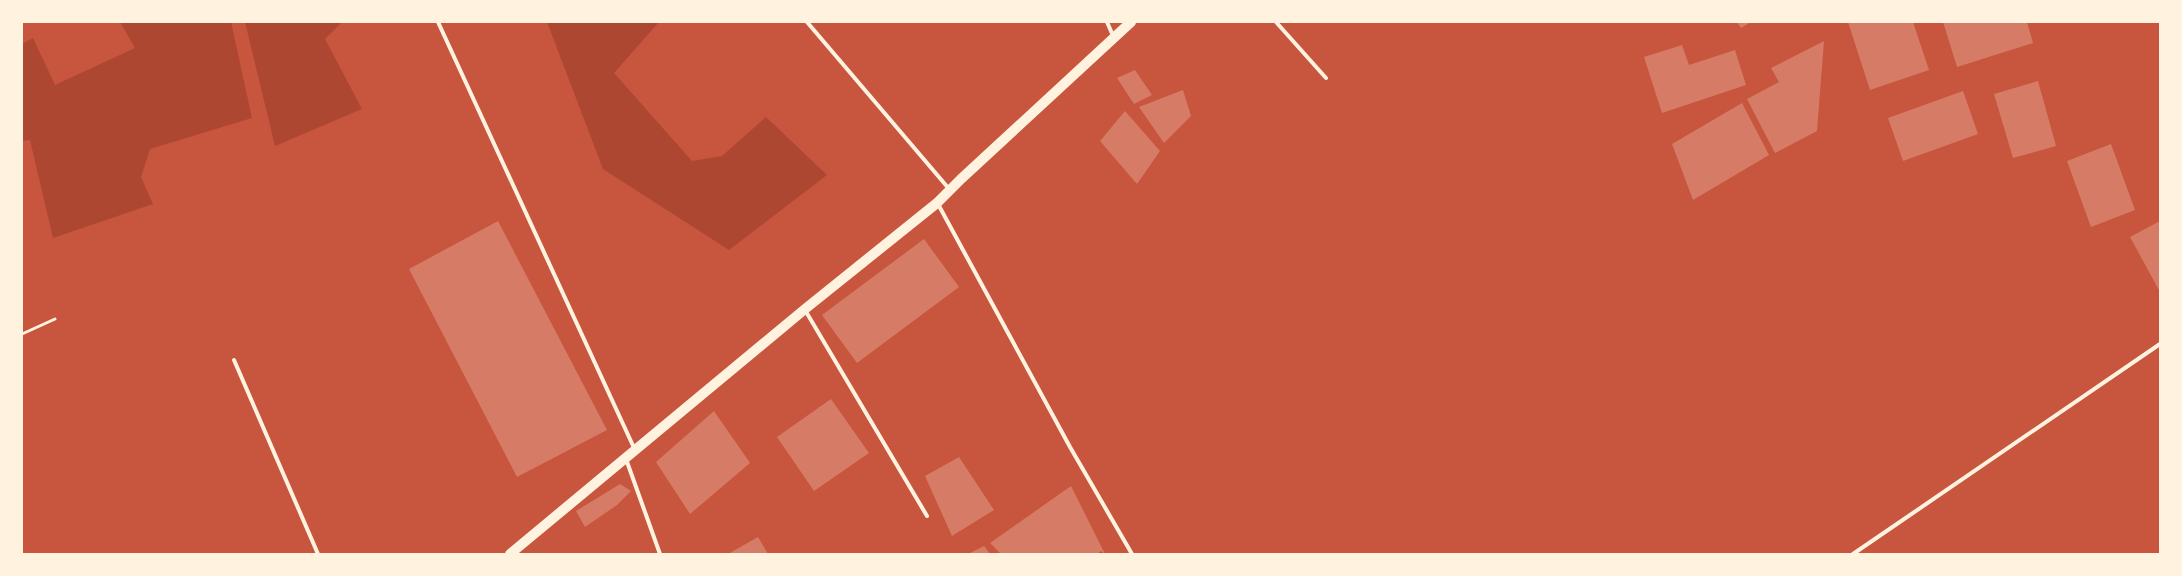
<svg xmlns="http://www.w3.org/2000/svg" width="2182" height="576" viewBox="0 0 2182 576" font-family="'Nunito Sans',sans-serif">
	<rect width="100%" height="100%" fill="#c8553d"/>
	<path fill="#ae4732" d="M120 22H231L252 118 150 149 141 177 153 204 53 238 30 140 22 141V44L33 38 55 85 135 48Z
		M245 22H342L325 39 362 109 275 146Z
		M547 22H659L614 73 692 161 722 156 766 117 827 175 729 250 603 169Z"/>
	<path fill="#d67c66" d="M1737 22H1751L1741 28Z
		M1848 22H1913L1929 70 1870 90Z
		M1943 22H2027L2033 43 1957 67Z
		M1824 41 1817 131 1775 153 1747 99 1779 82 1771 68Z
		M1682 45 1689 65 1735 50 1746 85 1662 113 1644 57Z
		M1135 70 1152 95 1134 104 1117 78Z
		M2038 81 2056 146 2013 158 1994 94Z
		M1183 90 1191 116 1164 143 1139 107Z
		M1963 91 1978 134 1903 161 1888 118Z
		M1742 103 1769 155 1693 200 1672 144Z
		M1125 111 1160 151 1137 184 1100 141Z
		M2111 144 2135 210 2091 227 2067 161Z
		M498 221 607 430 517 477 409 269Z
		M2160 221V292L2130 237Z
		M924 239 959 287 857 363 822 315Z
		M831 399 869 453 814 491 777 437Z
		M714 411 750 463 690 514 656 462Z
		M959 457 994 510 952 536 925 476Z
		M620 484 631 491 617 505 585 527 576 511Z
		M1071 486 1105 554 1101 551 1097 554H1001L990 543Z
		M758 537 768 554H728Z
		M984 546 990 554H968Z"/>
	<g fill="none" stroke-linecap="round" stroke-linejoin="round">
		<path stroke="#fff3e0" stroke-width="3" d="M22 334 55 319"/>
		<path stroke="#fff3e0" stroke-width="4" d="M438 22 635 450
			M807 22 950 190
			M1107 22 1114 38
			M1276 22 1326 78
			M938 204 1070 447 1132 554
			M805 310 927 516
			M234 360 318 554
			M626 459 660 554
			M1853 554 2160 344"/>
		<path stroke="#fff3e0" stroke-width="10" d="M510 554 805 309 937 203 961 179 1131 22"/>
	</g>
	<rect width="2182" height="576" fill="none" stroke="#fff3e0" stroke-width="46"/>
</svg>
